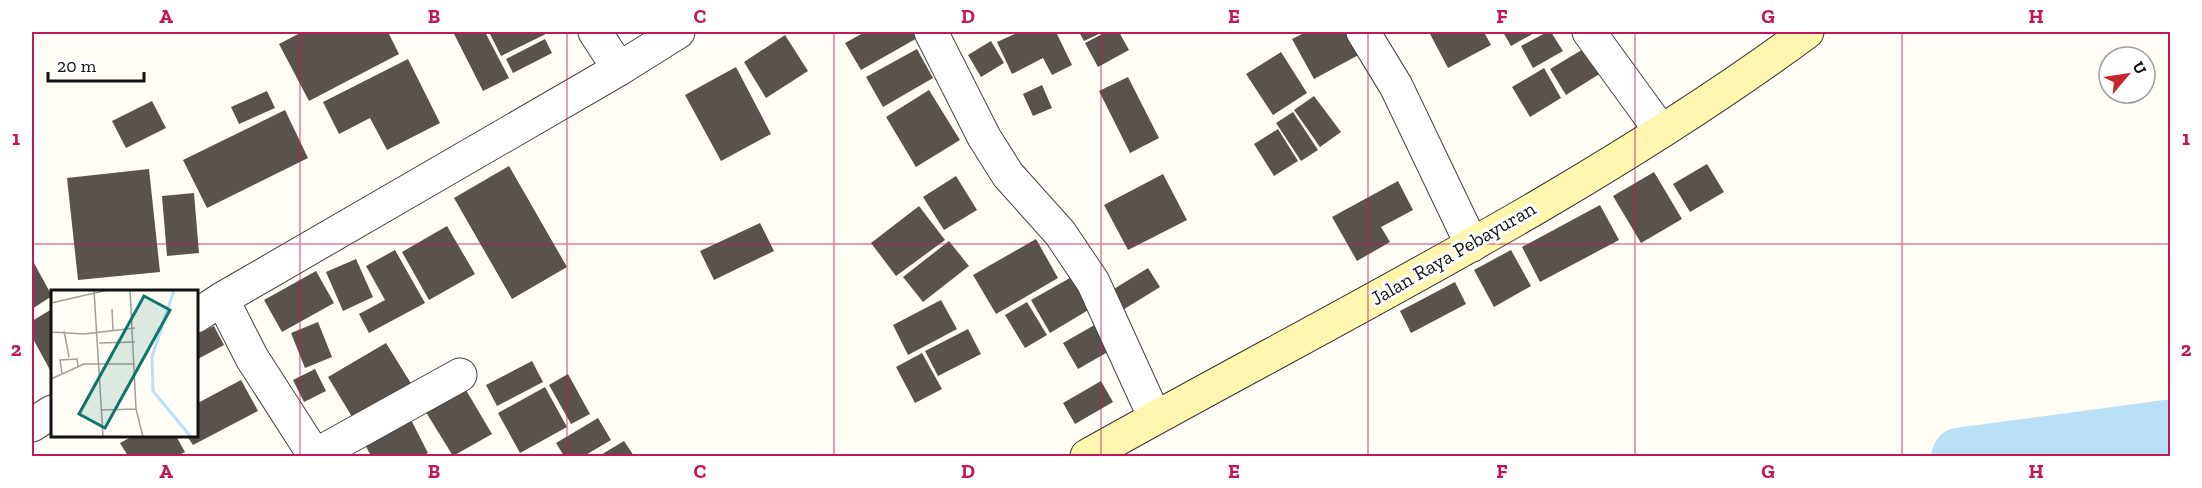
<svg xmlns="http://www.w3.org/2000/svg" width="2202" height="488" viewBox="0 0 2202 488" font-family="'Zilla Slab',serif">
	<rect width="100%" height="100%" fill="#fffdf5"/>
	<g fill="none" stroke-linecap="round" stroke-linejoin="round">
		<path stroke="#b9e0f7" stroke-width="57" d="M1960 456 2170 428"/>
	</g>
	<path fill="#5a524d" d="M302 32H388L399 54 309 101 279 44Z
		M453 32H485L509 78 483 91Z
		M489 32H550L501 56Z
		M865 32H915L919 37 861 70 845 43Z
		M1019 32H1056L1072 65 1052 75 1043 58 1012 74 997 42Z
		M1079 32H1103L1084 41Z
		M1106 32H1119L1129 50 1098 67 1085 43Z
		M1306 32H1355L1366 51 1314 79 1292 39Z
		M1429 32H1484L1491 45 1448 68Z
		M1503 32H1536L1511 46Z
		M1547 32H1551L1563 51 1533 68 1521 46Z
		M785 35 808 71 766 98 744 62Z
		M545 39 552 53 513 73 506 59Z
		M991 41 1004 63 981 77 968 55Z
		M1585 48 1601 73 1566 95 1550 69Z
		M917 49 933 78 883 107 866 77Z
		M1281 52 1307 93 1273 115 1246 74Z
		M408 59 440 123 387 150 370 118 339 134 323 102Z
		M736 67 771 134 721 161 685 95Z
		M1544 68 1561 98 1530 117 1512 87Z
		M1128 77 1159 138 1130 153 1099 91Z
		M1042 85 1052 108 1033 116 1023 94Z
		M929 90 960 140 916 167 886 117Z
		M267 91 275 108 239 124 231 107Z
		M1314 96 1341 132 1320 147 1294 110Z
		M152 101 166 128 126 148 112 121Z
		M285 110 308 158 207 208 183 160Z
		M1293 112 1318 150 1301 161 1276 123Z
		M1278 129 1298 161 1274 176 1254 144Z
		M1707 164 1724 192 1690 212 1673 184Z
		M509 166 567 267 512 299 454 198Z
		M149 169 160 272 78 280 67 178Z
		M1654 172 1682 219 1641 243 1613 196Z
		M1163 174 1187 220 1128 250 1104 205Z
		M956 176 977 210 944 230 923 197Z
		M1398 181 1413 210 1381 227 1390 242 1357 261 1332 217Z
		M194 193 199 253 167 256 162 196Z
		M1600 205 1619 240 1540 282 1522 247Z
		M919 206 945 240 896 276 871 243Z
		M760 223 774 251 714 280 700 251Z
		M447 226 475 274 429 300 402 252Z
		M1036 239 1058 278 996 314 973 275Z
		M949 241 969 266 923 302 903 277Z
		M395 250 425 303 369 333 359 314 385 300 366 266Z
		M1511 250 1531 286 1494 307 1474 270Z
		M356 259 373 297 343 311 326 272Z
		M34 263 52 296 32 309V265Z
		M1148 268 1160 287 1121 311 1109 292Z
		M316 271 334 303 282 332 264 300Z
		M1077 274 1095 306 1050 333 1031 300Z
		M1455 282 1466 304 1411 333 1400 311Z
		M941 300 957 329 908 355 893 325Z
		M1027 302 1047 335 1025 348 1005 315Z
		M52 309V368L50 370 32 337V321Z
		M318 322 332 357 305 368 291 333Z
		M1098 323 1113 349 1078 369 1063 343Z
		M214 326 224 345 196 360V335Z
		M968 329 981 354 938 376 925 351Z
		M386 343 415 390 357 425 328 377Z
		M922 353 942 389 915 403 896 367Z
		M532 361 543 382 497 406 486 385Z
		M315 369 326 391 304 402 293 380Z
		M568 374 590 414 571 424 549 385Z
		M241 380 258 411 193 445 187 436H196V404Z
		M1101 381 1113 402 1075 424 1063 403Z
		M463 385 492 434 453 456 424 409Z
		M545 387 567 427 520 453 498 413Z
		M409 416 428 453 421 456H371L362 439Z
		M598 418 611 440 584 456H564L556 443Z
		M133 436H176L185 452 177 456H128L120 443Z
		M624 441 634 456H599Z"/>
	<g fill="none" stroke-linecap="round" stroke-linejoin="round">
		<g stroke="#444" stroke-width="35">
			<path id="minor" d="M595 32 619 69
				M931 32 984 137 1008 175 1060 233 1093 282 1155 418
				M1363 32 1396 86 1472 245
				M1589 32 1661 131
				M222 299 252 358 315 456
				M196 316 222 299 619 69 678 32
				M32 425 52 412
				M314 456 460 375"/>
		</g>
		<g stroke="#333" stroke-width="35">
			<path id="secondary" d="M1087 456C1329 320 1583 197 1807 32"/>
		</g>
		<use href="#minor" stroke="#fff" stroke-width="33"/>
		<use href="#secondary" stroke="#fff6b0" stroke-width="33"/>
	</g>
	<path fill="none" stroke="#c2185b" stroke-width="1.5" stroke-opacity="0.55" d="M300 32V456M567 32V456M834 32V456M1101 32V456M1368 32V456M1635 32V456M1902 32V456M32 244H2170"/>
	<g text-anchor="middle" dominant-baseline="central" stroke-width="6" stroke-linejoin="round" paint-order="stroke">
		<g font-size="20" fill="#111" stroke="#fff">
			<text transform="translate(1453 253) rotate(-30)">Jalan Raya Pebayuran</text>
		</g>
	</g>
	<g transform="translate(51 290)">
		<rect width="147" height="147" fill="#fffdf5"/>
		<path fill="none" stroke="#b9e0f7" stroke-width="3" d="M123 0 101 67 102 101 140 147"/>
		<path fill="none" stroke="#a09f9a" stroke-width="1.5" d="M43 0 52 147M79 0 85 119 92 147M0 13 57 0M61 19 62 40M13 41 18 67M0 42 33 44 84 38M48 53 84 52M11 84 9 70 26 69 27 76M0 89 33 74H84M50 120 85 119"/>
		<path fill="#0f766e" fill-opacity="0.15" stroke="#0f766e" stroke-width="3" d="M93 6 119 20 54 138 28 124Z"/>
		<rect width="147" height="147" fill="none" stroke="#111" stroke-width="3"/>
	</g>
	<rect width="2202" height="488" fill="none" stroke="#ffffff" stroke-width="66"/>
	<g transform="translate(2127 75) rotate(61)"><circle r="28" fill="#ffffff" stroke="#a0a0a0" stroke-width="1.5"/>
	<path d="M0-4.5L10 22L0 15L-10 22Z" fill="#c4262e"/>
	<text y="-9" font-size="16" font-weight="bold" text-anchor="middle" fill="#111111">U</text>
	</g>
	<path d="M48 72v9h96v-9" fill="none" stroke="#111111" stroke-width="3"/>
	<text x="57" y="72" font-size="18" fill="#111111" stroke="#ffffff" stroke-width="4.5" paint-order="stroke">20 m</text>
	<rect x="33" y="33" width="2136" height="422" fill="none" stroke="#c2185b" stroke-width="2"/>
	<g font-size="20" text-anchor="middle" font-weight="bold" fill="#c2185b">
		<text x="166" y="23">A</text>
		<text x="434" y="23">B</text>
		<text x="700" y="23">C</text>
		<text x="968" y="23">D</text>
		<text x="1234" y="23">E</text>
		<text x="1502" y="23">F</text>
		<text x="1768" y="23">G</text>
		<text x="2036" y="23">H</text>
		<text x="16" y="145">1</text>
		<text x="2186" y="145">1</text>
		<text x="16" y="356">2</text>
		<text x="2186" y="356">2</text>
		<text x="166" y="478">A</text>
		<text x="434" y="478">B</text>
		<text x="700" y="478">C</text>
		<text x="968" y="478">D</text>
		<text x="1234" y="478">E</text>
		<text x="1502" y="478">F</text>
		<text x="1768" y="478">G</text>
		<text x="2036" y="478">H</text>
	</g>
</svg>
